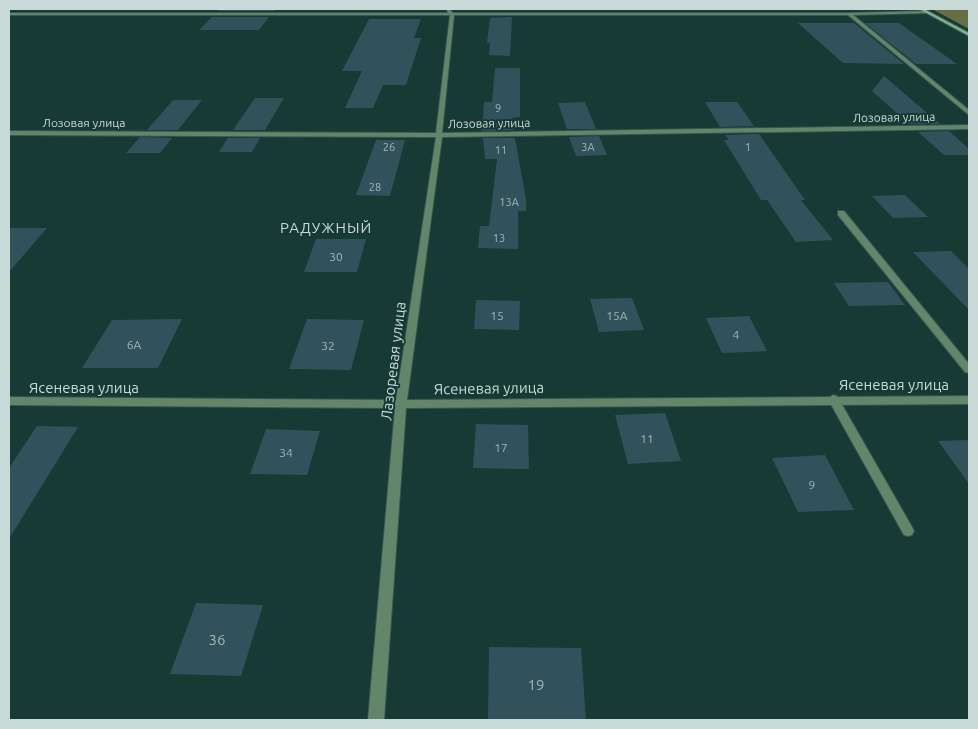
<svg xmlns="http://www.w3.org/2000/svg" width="978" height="729" viewBox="0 0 978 729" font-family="Ubuntu,sans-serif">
	<rect width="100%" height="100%" fill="#173a35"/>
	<path fill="#666f43" d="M932 9H969V29Z"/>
	<path fill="#31525b" d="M219 9H276L274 11H217Z
		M212 17H269L259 30H199Z
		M512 17 510 56 489 55 490 43H487L490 18Z
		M369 19H421L414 38H421L406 85H383L373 108H345L362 71H342Z
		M798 23H854L904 64 843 63Z
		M865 23H899L957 64H916Z
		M495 68H520V117L512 118 514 130 482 131 484 102H492Z
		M884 76 940 124H909L872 91Z
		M255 98H284L265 130H233Z
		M173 100H202L178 130H147Z
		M585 102 596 129H567L558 103Z
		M705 102H737L754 126 720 127Z
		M949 131 969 149V155H944L918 132Z
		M759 134 805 200H801L833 240 796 242 767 200H761L724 140H729L725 135Z
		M599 136 607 155 576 156 569 137Z
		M140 137 172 138 160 153H126Z
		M228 138H260L252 152H219Z
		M483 138H515L526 199V211H518V249L478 248 480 226H489L497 159H485Z
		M376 140H405L390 196 356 195Z
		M905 195 928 217 893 218 872 196Z
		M9 228H47L9 272Z
		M316 239H366L357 272H304Z
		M951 251 969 269V310L913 252Z
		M888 282 905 305 849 306 834 283Z
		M632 298 644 330 599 332 590 299Z
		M476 300 520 301 519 330 474 329Z
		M749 316 767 351 722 353 706 318Z
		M182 319 158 368H82L112 320Z
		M307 319 364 320 351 370 289 369Z
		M665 413 681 461 628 464 615 415Z
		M476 424 528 425 529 469 473 468Z
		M37 426 78 427 9 539V468Z
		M266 429 320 431 307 475 250 474Z
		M969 440V484L938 441Z
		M825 455 854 510 798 512 772 458Z
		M196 603 263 605 241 676 170 674Z
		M489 647 581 648 586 720H488Z"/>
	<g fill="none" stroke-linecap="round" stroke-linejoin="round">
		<g stroke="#375752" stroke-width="2">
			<path id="lane" d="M833 395 837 396 912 527 914 531 912 535 908 536 904 535 828 399Z"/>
		</g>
		<g stroke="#375752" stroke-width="2">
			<path id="street" d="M449 9 453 13H849L927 11 929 13 853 15 969 110V115L848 15H454L442 133 969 125V129L442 137 407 400 969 396V404L406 408 384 720H368L395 408 9 405V397L396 400 436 137 9 135V131L436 133 450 15H9V13H448L447 10Z
				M838 211H844L969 364V373L965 372 838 215Z"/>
		</g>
		<g stroke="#375752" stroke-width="2">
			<path id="secondary" d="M919 9H924L969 33V36Z"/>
		</g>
		<use href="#lane" fill="#63866b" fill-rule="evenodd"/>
		<use href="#street" fill="#63866b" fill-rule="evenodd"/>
		<use href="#secondary" fill="#7db58a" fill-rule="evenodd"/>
	</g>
	<g text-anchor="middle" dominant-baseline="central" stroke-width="4" stroke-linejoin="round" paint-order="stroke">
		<g font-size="11" fill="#a2b8b8">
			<text x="498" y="108">9</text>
			<text x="389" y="147">26</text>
			<text x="588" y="147">3А</text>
			<text x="748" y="147">1</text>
			<text x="501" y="150">11</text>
			<text x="375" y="187">28</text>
			<text x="509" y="202">13А</text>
			<text x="499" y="238">13</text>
		</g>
		<g font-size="12" fill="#c8dad7" stroke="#173a35">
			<text transform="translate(894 117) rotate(-1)">Лозовая улица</text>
			<text x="84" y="122">Лозовая улица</text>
			<text transform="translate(489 123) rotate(-1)">Лозовая улица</text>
		</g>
		<g font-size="12" fill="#a2b8b8">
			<text x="336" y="256">30</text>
			<text x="497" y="315">15</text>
			<text x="617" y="315">15А</text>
			<text x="736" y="334">4</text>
			<text x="134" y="344">6А</text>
			<text x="328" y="345">32</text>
			<text x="647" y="438">11</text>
			<text x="501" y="447">17</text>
			<text x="286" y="452">34</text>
			<text x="812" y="484">9</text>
		</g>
		<g font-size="15" letter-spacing="1" fill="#c8dad7" stroke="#173a35">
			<text x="326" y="227">РАДУЖНЫЙ</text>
		</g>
		<g font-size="15" fill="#c8dad7" stroke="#173a35">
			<text transform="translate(393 361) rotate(-83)">Лазоревая улица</text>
			<text x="894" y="384">Ясеневая улица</text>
			<text x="84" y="387">Ясеневая улица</text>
			<text transform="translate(489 388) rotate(-1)">Ясеневая улица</text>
		</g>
		<g font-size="15" fill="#a2b8b8">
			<text x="217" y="639">36</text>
			<text x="536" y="684">19</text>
		</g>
	</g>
	<rect width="978" height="729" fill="none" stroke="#c8dad7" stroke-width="20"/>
</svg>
